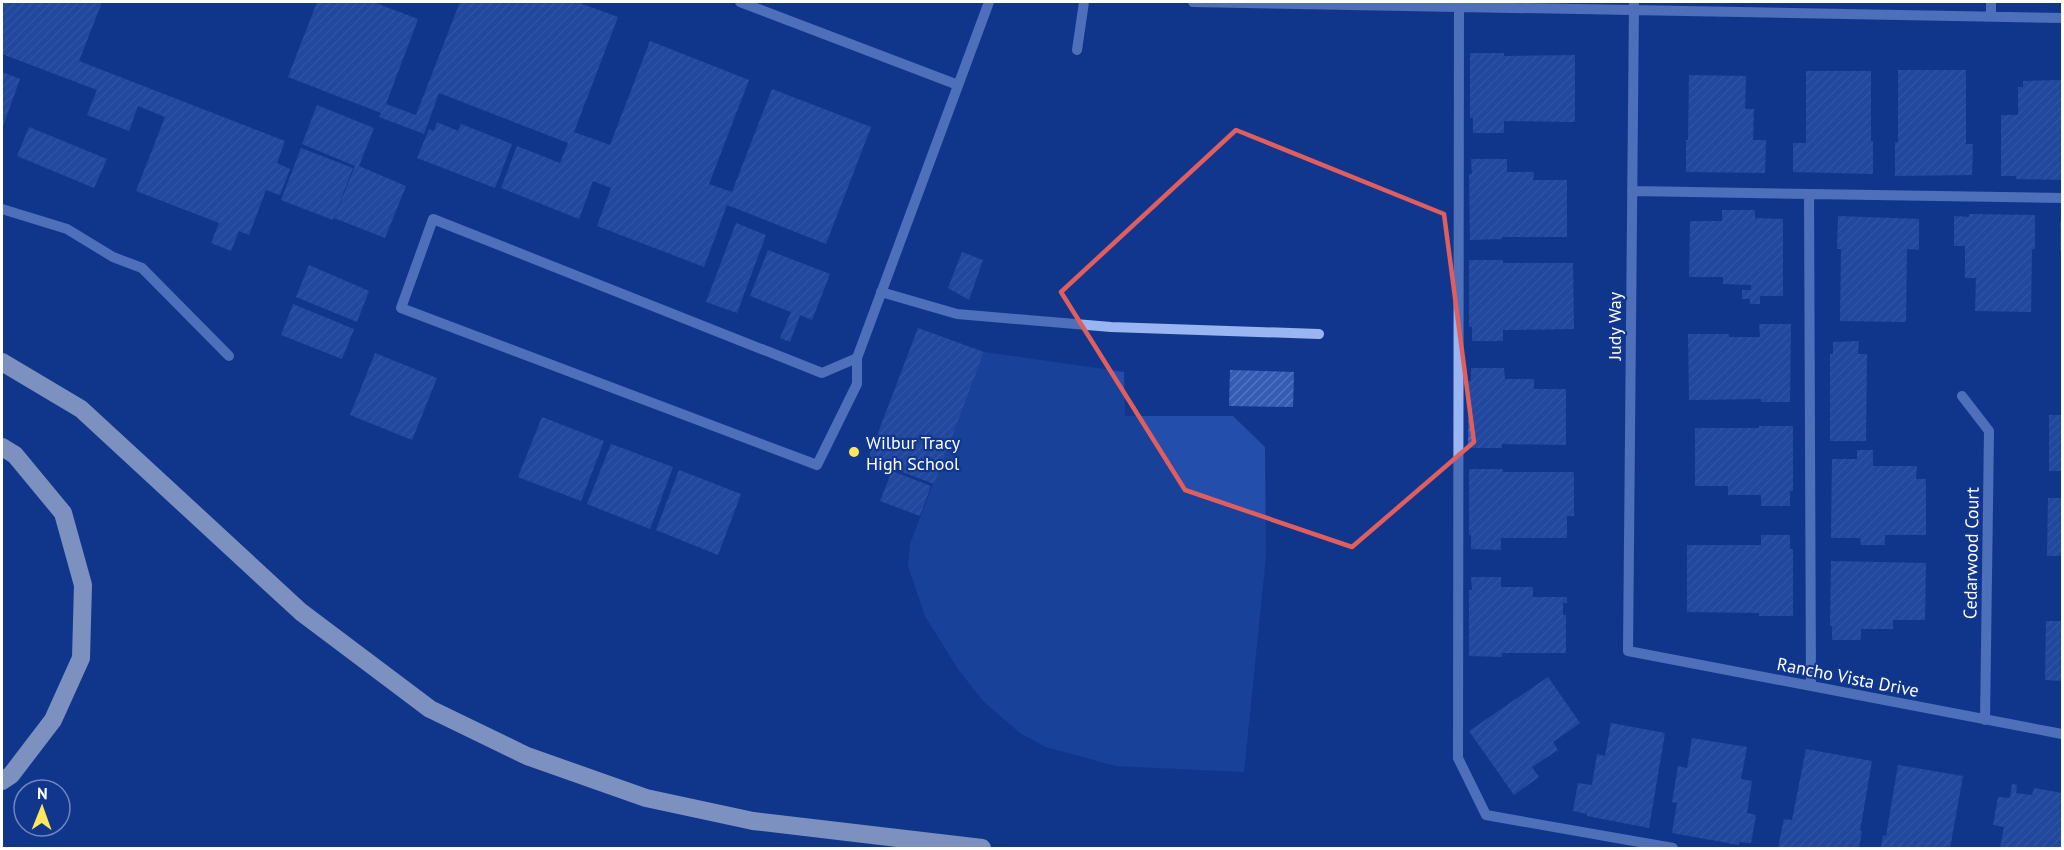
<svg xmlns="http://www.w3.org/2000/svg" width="2064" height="850" viewBox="0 0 2064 850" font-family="'PT Sans',sans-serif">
	<defs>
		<pattern id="building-hatch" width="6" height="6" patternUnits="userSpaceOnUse" patternTransform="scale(1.5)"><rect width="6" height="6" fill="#355cb4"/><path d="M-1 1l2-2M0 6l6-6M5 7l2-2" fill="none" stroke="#5374bf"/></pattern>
	</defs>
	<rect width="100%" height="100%" fill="#11368d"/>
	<path fill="#234eac" d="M984 352 1124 372 1125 416H1233L1265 447 1266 556 1244 772 1116 766 1046 747 1020 733 984 702 958 669 925 616 908 566 910 544Z"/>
	<path fill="url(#building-hatch)" d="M2 2H102L79 61 285 141 277 163 290 169 280 195 266 190 249 235 239 231 231 251 211 243 219 223 136 191 165 117 138 106 129 131 87 115 97 90 2 54Z
		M317 2H373L418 19 386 104 416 115 460 2H577L618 17 574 132 610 145 650 41 749 80 709 184 732 192 772 89 871 127 826 244 727 205 704 267 597 226 611 188 593 181 579 219 501 188 517 146 560 163 568 143 439 93 424 134 379 117 381 113 288 77Z
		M1470 53H1504V56L1575 55V122L1504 121V133H1473V118H1470Z
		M1898 70H1966V144H1973L1972 175 1895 176V142H1898Z
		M1806 71H1871V141H1873V174L1793 172V143H1806Z
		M2 72 20 79 2 129Z
		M1689 75 1746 76 1745 109H1754L1753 140H1766L1765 173 1686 172V140H1688Z
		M2062 80V180L2016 179V176H2001V115H2018V87H2023V81Z
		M317 105 374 128 359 166 406 186 385 238 334 218 355 166 302 144Z
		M437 122 458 131 461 124 512 144 495 188 417 158 429 129 434 131Z
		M29 127 107 159 94 188 17 156Z
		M301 148 353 168 333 220 281 200Z
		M1471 159H1507V172H1534L1533 180H1567V237H1502V239L1470 240 1469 174H1472Z
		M1722 210H1755V218L1783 219V296H1760V304H1750V299H1742V290H1751V285L1723 284V277H1689L1690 221H1722Z
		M1969 214 2035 215V249H2032L2031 312 1975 311 1976 278H1965V246H1954V216L1969 217Z
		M1838 216 1919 219V250L1907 249 1906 322 1840 321 1841 249H1837Z
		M2060 221H2062V251H2060Z
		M736 223 766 235 737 313 706 302Z
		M768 250 830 274 812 320 800 315 790 342 780 338 791 312 750 296Z
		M962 252 983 260 969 300 948 288Z
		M1469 260H1503V263H1573L1574 329 1503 330V341H1472V327H1469Z
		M309 265 369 291 357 322 296 297Z
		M293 304 354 329 342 359 281 335Z
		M1759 324H1791L1790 402H1761V399L1689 400 1688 334H1729V337H1760Z
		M918 328 984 352 934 484 868 459Z
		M1859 341 1858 354H1867L1866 441H1830V354H1833V342Z
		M375 353 437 378 412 440 350 415Z
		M1471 368H1504L1505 379H1534V389H1566V445L1502 444V448H1468L1469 381H1471Z
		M1230 370 1294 372 1293 407 1229 406Z
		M2049 415H2062V471H2049Z
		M542 417 604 441 581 501 518 477Z
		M1759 426H1793V491H1790V506H1761V495H1728V486H1695V428H1759Z
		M611 444 673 467 650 529 587 504Z
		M1857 450H1873V466H1917L1916 479H1926V535H1885V545H1861L1860 538H1831L1832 459H1857Z
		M1469 469H1503V472H1574V516H1567V538H1501V550L1471 549V535H1469Z
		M679 470 741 494 718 555 656 530Z
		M892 471 931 486 920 516 880 501Z
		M2048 498H2062V556H2047Z
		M1761 535H1790V549H1793V616H1759V613L1687 612V545H1761Z
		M1831 561 1926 563 1925 620H1893V629H1861V640H1832V626H1830Z
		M1471 577H1501V587H1533V597H1567V603H1563V615H1566V653H1502V657L1469 656V590H1472Z
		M2046 621H2062V681L2045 680Z
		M1548 677 1580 723 1553 742 1558 750 1532 767 1539 777 1514 795 1469 731Z
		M1611 723 1665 733 1649 828 1587 816V814L1573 811 1578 783 1592 785 1597 754 1605 756Z
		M1692 738 1747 747 1741 779 1752 781 1747 813 1756 815 1751 843 1739 842V845L1672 833 1677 803 1672 802 1678 766 1687 768Z
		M1806 749 1872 761 1860 831H1862L1859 848H1778L1784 819 1792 820Z
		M1898 765 1963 776 1950 848H1881L1883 835 1886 836Z
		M2012 784 2017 785 2016 793 2032 795 2034 788 2062 793V848H2000L2004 827 1993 825 1998 797 2010 798Z"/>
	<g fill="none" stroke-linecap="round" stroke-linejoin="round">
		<path stroke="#99b5f2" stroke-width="10" d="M740 2 958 85
			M1193 2 2062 18
			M1459 2 1458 758 1486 815 1673 848
			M1634 2 1628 651 2062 734
			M1991 16V2
			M1077 50 1084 2
			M1632 191 2062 198
			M1809 194 1811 686
			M2 209 67 229 113 257 142 268 229 356
			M881 292 957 314 1111 327 1319 334
			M857 358 822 373 433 219 401 308 817 465 857 384V358L989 2
			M1962 396 1989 431 1985 720"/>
		<path stroke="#fff" stroke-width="18" d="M2 362 81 409 301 612 430 709 527 756 646 798 753 821 982 848
			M2 447 15 455 63 513 83 585 81 658 53 720 11 775 2 781"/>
	</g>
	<path d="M0 0H2064V850H0ZM1236 130 1444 214 1474 442 1352 547 1185 490 1061 292Z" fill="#11368d" fill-opacity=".55" fill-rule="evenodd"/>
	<path fill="none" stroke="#e05e5e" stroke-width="4.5" stroke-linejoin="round" d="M1236 130 1444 214 1474 442 1352 547 1185 490 1061 292Z"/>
	<circle fill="#ffe75a" stroke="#11368d" stroke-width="2" cx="854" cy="452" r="6"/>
	<g text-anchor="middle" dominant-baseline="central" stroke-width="4.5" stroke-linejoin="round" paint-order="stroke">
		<g font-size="18" fill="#fff" stroke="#11368d">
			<text transform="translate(1614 326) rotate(-90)">Judy Way</text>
			<text transform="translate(1971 553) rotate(-89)">Cedarwood Court</text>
			<text transform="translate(1848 677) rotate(11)">Rancho Vista Drive</text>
		</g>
		<g font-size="18" fill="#fff" stroke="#11368d" text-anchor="start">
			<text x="866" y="442">Wilbur Tracy<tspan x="866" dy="21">High School</tspan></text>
		</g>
	</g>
	<rect width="2064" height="850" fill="none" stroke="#ffffff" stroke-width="6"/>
	<g transform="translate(42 808) rotate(1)"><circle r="28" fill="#11368d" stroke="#7086bb" stroke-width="1.5"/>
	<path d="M0-4.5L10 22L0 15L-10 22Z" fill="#ffe75a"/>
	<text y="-9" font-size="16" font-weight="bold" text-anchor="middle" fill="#ffffff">N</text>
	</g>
</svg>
